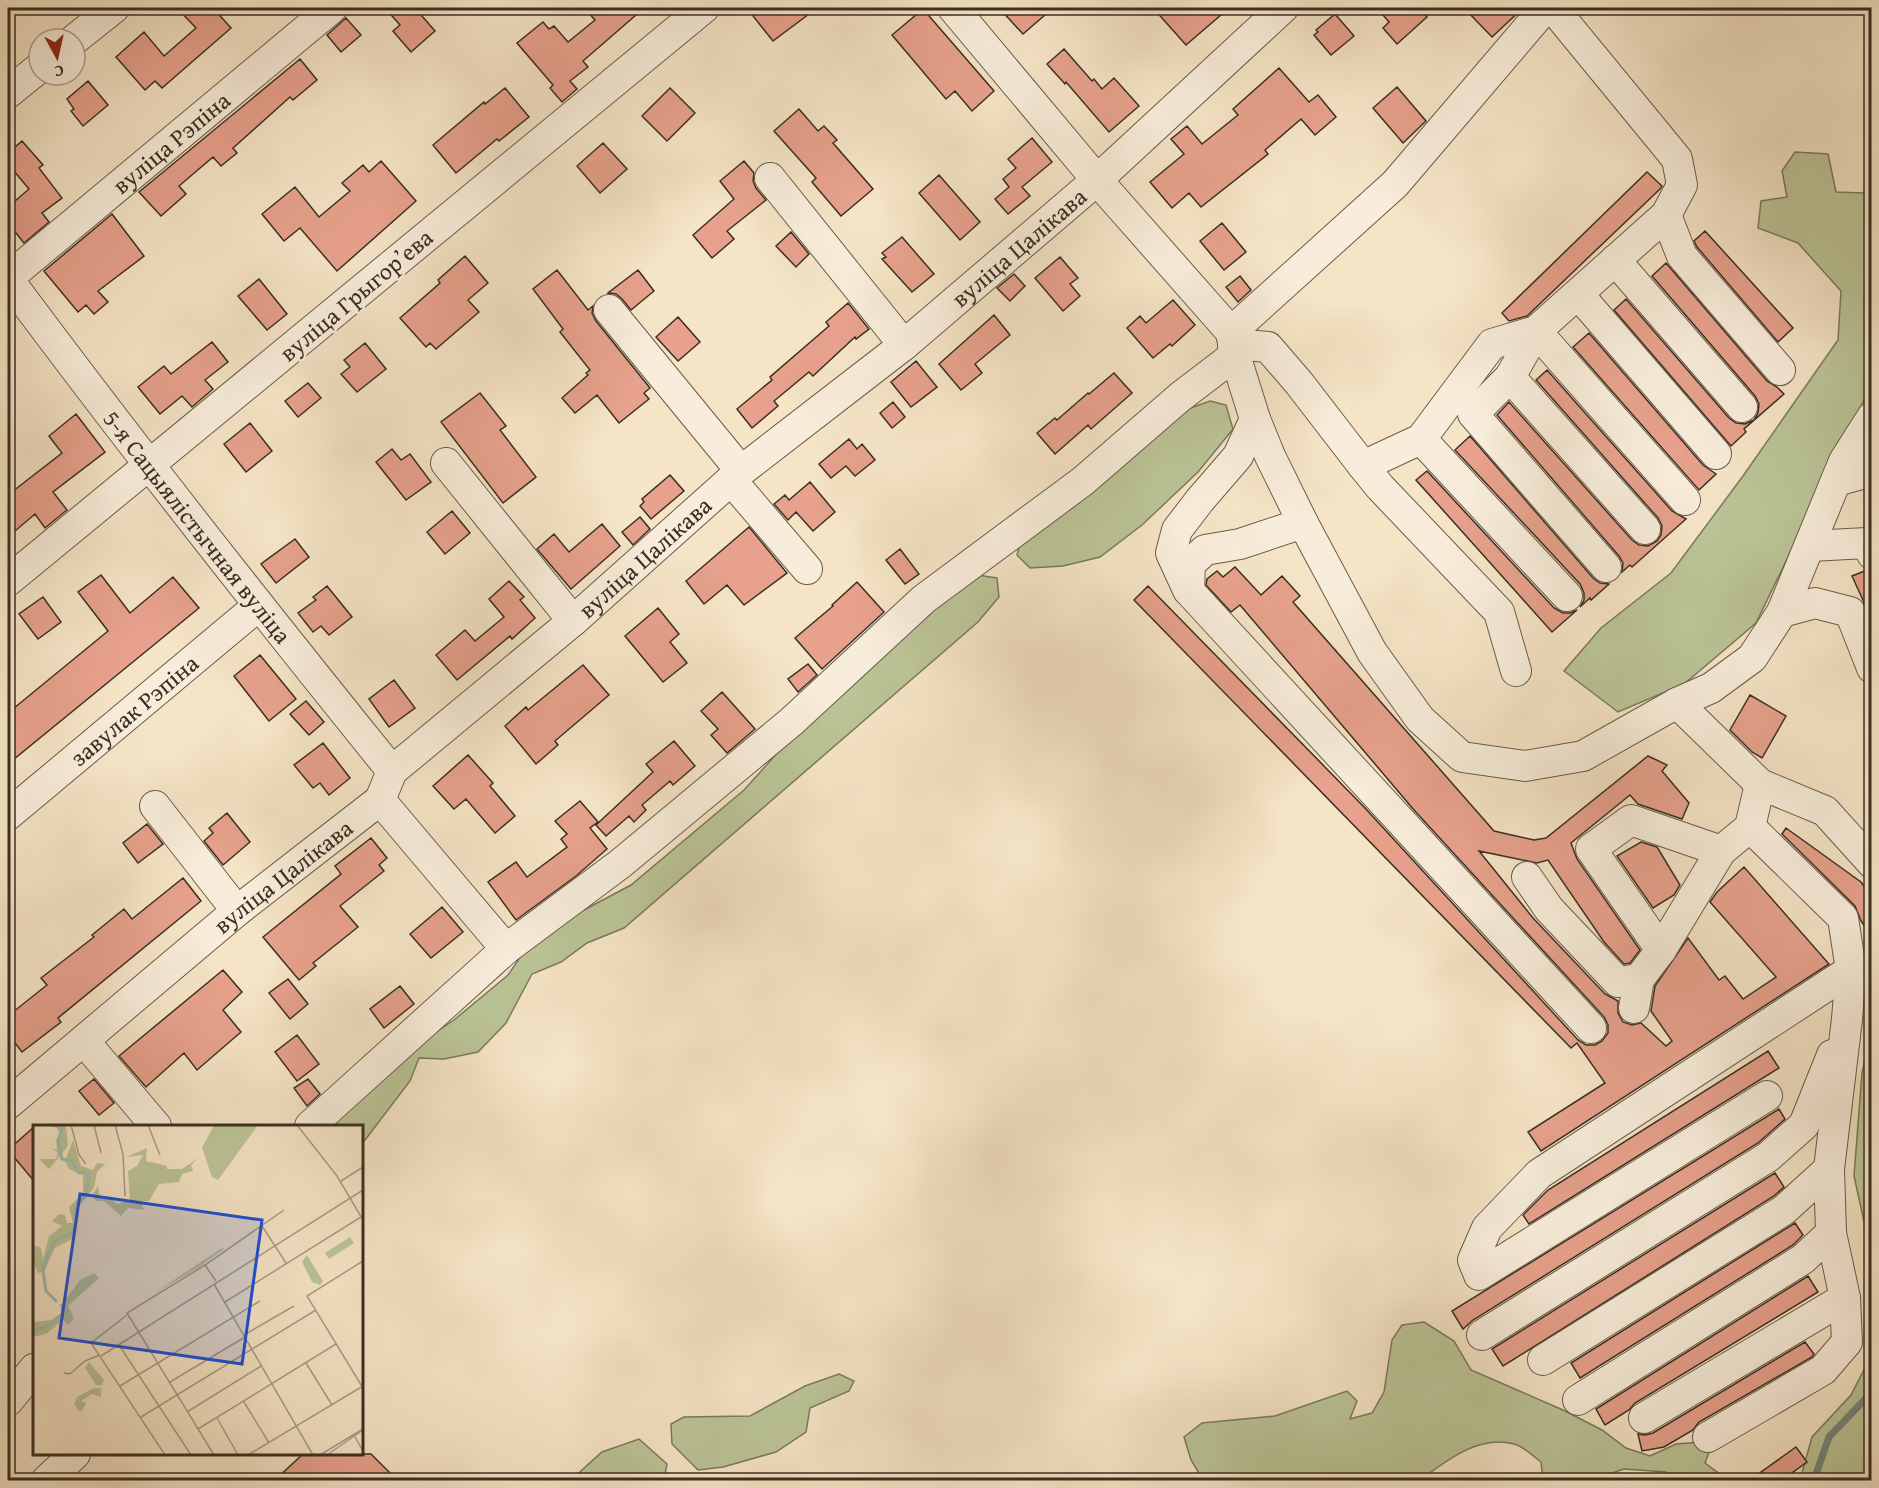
<svg xmlns="http://www.w3.org/2000/svg" width="1879" height="1488" viewBox="0 0 1879 1488" font-family="'Gentium Book Plus',serif">
	<rect width="100%" height="100%" fill="#f5e4c6"/>
	<filter id="stains"><feTurbulence type="fractalNoise" baseFrequency=".00333" numOctaves="4"/><feColorMatrix values="0 0 0 0 .2 0 0 0 0 .09 0 0 0 0 .02 0 0 0 .5 -.17"/></filter>
	<radialGradient id="worn" r=".72"><stop offset=".6" stop-color="#630" stop-opacity="0"/><stop offset="1" stop-color="#630" stop-opacity=".3"/></radialGradient>
	<path fill="#bbc496" stroke="#7a7a5c" stroke-width="1.5" d="M1795 152 1828 154 1836 192 1864 193 1871 186V372L1866 396 1756 623 1684 684 1618 712 1564 671 1601 628 1671 573 1743 476 1838 340 1841 291 1798 243 1758 228 1761 201 1787 197 1782 171Z
		M1210 401 1226 405 1233 429 1198 472 1142 525 1100 557 1063 566 1030 568 1017 555 1021 539 1185 410Z
		M977 575 997 578 999 597 978 622 624 928 587 943 561 962 532 974 506 1023 478 1052 444 1059 419 1058 410 1081 365 1140 362 1141V1126H335L334 1118 412 1048 454 1020 508 975 527 947 567 919 631 885 744 790 780 750 906 623Z
		M1871 1031V1325L1865 1226 1854 1176 1862 1073Z
		M1424 1322 1454 1341 1471 1370 1563 1410 1602 1430 1626 1448 1650 1456 1676 1444 1702 1442 1709 1452 1705 1463 1728 1480H1669L1666 1472 1624 1469 1591 1480H1543L1541 1462C1533 1456 1523 1446 1514 1444 1479 1434 1446 1461 1420 1480H1203L1191 1460 1184 1437 1202 1423 1275 1416 1347 1391 1357 1401 1350 1419 1372 1413 1384 1392 1392 1340 1402 1325Z
		M1871 1356V1464L1862 1480H1800L1812 1437 1851 1395Z
		M839 1374 854 1381 849 1391 810 1408 806 1432 776 1452 723 1467 698 1470 672 1444 671 1424 684 1417 750 1416 805 1386Z
		M639 1439 667 1464 664 1480H571L602 1452Z"/>
	<g fill="none" stroke-linecap="round" stroke-linejoin="round">
		<path stroke="#75857a" stroke-width="7" d="M1814 1480 1829 1437 1872 1392"/>
	</g>
	<path fill="#e7a18c" stroke="#3a2f22" stroke-width="1.5" d="M177 8H213L231 28 162 88 155 81 145 90 116 57 144 32 164 56 196 28Z
		M385 8H415L435 31 411 52 393 31 400 25Z
		M584 8H644L583 61 588 67 570 81 577 89 562 102 550 88 553 85 517 43 543 22 549 29 554 26 568 42 595 20Z
		M764 8H817L773 41 753 16Z
		M999 8H1053L1023 34Z
		M1153 8H1229L1186 45Z
		M1377 8H1419L1427 17 1397 44 1383 28 1389 22Z
		M1464 8H1523L1492 37Z
		M923 9 994 91 972 111 955 91 946 99 892 35Z
		M1335 14 1354 36 1331 55 1314 35 1318 32 1316 30Z
		M346 18 361 35 341 52 327 35Z
		M1064 49 1092 81 1094 79 1102 89 1114 78 1139 106 1109 132 1066 82 1065 84 1047 64Z
		M300 59 317 80 293 100 290 97 233 148 237 153 221 166 213 157 179 186 186 194 161 216 139 192Z
		M1279 68 1309 102 1318 95 1336 117 1315 135 1301 119 1265 150 1268 154 1201 207 1189 193 1172 208 1150 182 1184 154 1171 139 1187 126 1202 144 1238 115 1233 109Z
		M88 81 108 105 83 126 71 111 74 109 67 99Z
		M1397 87 1426 121 1403 143 1373 108Z
		M505 88 529 117 499 141 497 139 456 173 433 145 484 102 485 104Z
		M670 88 695 113 667 141 642 116Z
		M799 109 818 131 824 126 837 140 833 143 873 189 841 216 812 182 816 178 774 131Z
		M1032 138 1052 162 1022 187 1030 196 1008 214 995 199 1009 187 1003 179 1016 168 1008 159Z
		M22 141 43 165 39 168 62 198 42 213 49 222 24 243 8 223V207L29 189 8 164V153Z
		M603 143 627 169 600 193 577 166Z
		M381 161 416 201 337 271 300 228 284 241 262 214 295 187 319 217 350 191 342 183 363 165 369 172Z
		M744 161 754 173 753 181 756 188 766 200 727 231 734 239 712 258 693 235 734 199 720 181Z
		M1647 172 1662 186 1660 189 1527 316 1509 321 1502 313Z
		M939 175 980 222 960 240 919 193Z
		M112 214 144 256 98 291 108 302 94 314 86 305 78 312 44 271Z
		M1222 223 1246 252 1224 270 1200 241Z
		M1705 231 1793 328 1778 342 1697 247 1694 241Z
		M791 232 809 254 796 267 776 246Z
		M902 237 934 274 912 292 882 259 886 257 882 253Z
		M465 256 488 283 468 300 479 312 436 349 430 343 426 347 400 318 440 283 438 280Z
		M1060 257 1078 278 1070 284 1080 296 1063 311 1035 278Z
		M1666 263 1767 381 1777 387 1784 394 1744 429 1746 432 1731 446 1614 310 1626 299 1729 418 1736 423 1745 424 1754 420 1758 413 1759 404 1755 396 1652 276Z
		M557 270 588 310 593 306 592 313 596 321 650 388 644 393 649 399 619 423 597 395 575 413 562 398 588 375 586 373 590 370 560 332 563 329 533 289Z
		M638 270 654 291 631 310 622 299 616 294 608 293Z
		M1014 274 1025 286 1010 301 997 288Z
		M1240 276 1251 290 1238 302 1226 287Z
		M259 279 287 314 267 330 238 296Z
		M1173 300 1195 325 1172 346 1170 344 1153 358 1127 328 1140 316 1146 323Z
		M848 303 869 329 856 339 855 337 813 376 809 372 774 401 778 406 752 428 737 409 772 380 770 377 829 326 826 322Z
		M994 315 1010 335 975 364 982 373 961 390 939 364Z
		M678 317 700 342 678 361 656 337Z
		M1589 333 1703 465 1716 474 1699 490 1573 347Z
		M212 342 228 362 205 380 213 389 192 407 182 396 160 414 138 387 164 366 171 374Z
		M365 343 386 369 357 392 341 374 350 367 344 360Z
		M916 361 937 387 911 407 891 382Z
		M1547 370 1672 511 1686 519 1632 567 1630 565 1622 572 1623 563 1619 556 1497 415 1509 402 1632 540 1639 545 1648 546 1657 541 1661 535 1662 526 1658 518 1536 380Z
		M1114 373 1132 393 1091 429 1088 425 1055 454 1037 433 1055 418 1057 420 1088 393 1089 394Z
		M308 383 321 398 298 417 285 401Z
		M480 393 506 426 500 430 536 477 503 503 441 422Z
		M893 402 905 417 892 428 880 413Z
		M76 414 105 452 53 492 67 510 45 528 35 514 8 537V495L62 453 49 436Z
		M250 423 272 451 246 472 224 444Z
		M1470 436 1593 578 1600 583 1609 584 1591 600 1590 598 1580 607 1584 600V593L1580 584 1455 450Z
		M849 439 857 449 862 444 875 460 855 476 846 466 831 478 819 464Z
		M392 449 401 460 410 454 431 482 406 500 376 462Z
		M1427 471 1554 608 1563 613H1570L1577 610 1552 632 1416 480Z
		M670 475 684 491 651 519 640 506 644 502 642 499Z
		M810 482 835 512 813 531 796 512 788 520 774 504 785 495 789 500Z
		M452 511 470 533 445 554 427 532Z
		M640 517 650 529 633 545 622 532Z
		M602 524 620 546 571 589 537 549 554 534 569 552Z
		M749 527 787 573 744 605 727 585 704 604 686 581Z
		M295 539 309 557 276 583 261 564Z
		M900 549 919 574 905 584 886 560Z
		M1235 567 1261 595 1282 576 1300 596 1293 602 1494 831 1534 840 1546 838 1648 756 1667 765 1662 771 1689 803 1682 819 1638 804 1630 795 1571 843 1577 859 1640 950 1630 963 1624 964 1604 942 1548 860 1537 863 1479 851 1533 918 1605 994 1618 1001V1013L1623 1022 1632 1025 1641 1023 1666 1046 1672 1041 1651 1011 1655 986 1688 938 1719 980 1725 976 1743 999 1776 977 1710 902 1717 892 1744 867 1829 964 1541 1151 1528 1132 1605 1083 1577 1043 1571 1048 1134 600 1148 586 1365 808 1578 1040 1586 1045H1595L1602 1041 1608 1033V1025L1604 1017 1414 810 1240 605 1231 612 1206 585 1207 579 1217 571 1223 577Z
		M1867 570 1872 571V620L1852 576Z
		M101 575 130 613 173 577 199 608 8 764V713L108 631 78 592Z
		M509 581 524 597 520 600 535 618 512 639 510 636 457 680 436 655 465 630 475 641 504 617 489 599Z
		M857 582 884 612 822 669 795 638 833 606 832 605Z
		M327 586 352 617 329 635 321 626 313 632 298 613 316 600 313 597Z
		M43 597 61 622 38 639 19 614Z
		M658 608 679 634 670 642 687 663 663 682 625 636Z
		M260 655 296 699 269 721 234 676Z
		M808 664 817 675 798 692 788 679Z
		M583 665 609 695 555 741 558 745 536 764 505 726 526 707 528 710Z
		M394 680 415 708 389 727 369 699Z
		M722 692 755 729 727 753 711 735 718 729 701 711Z
		M1750 695 1786 716 1762 758 1752 752 1730 730Z
		M306 701 324 722 309 735 290 714Z
		M674 741 695 766 673 785 670 781 642 805 646 810 634 822 629 816 606 836 596 825 653 772 646 764Z
		M323 743 350 778 329 795 320 783 313 788 294 765Z
		M468 755 493 783 490 786 515 816 495 833 466 799 454 809 433 786Z
		M580 801 598 822 590 828 607 849 576 876 516 920 488 882 516 862 527 877 567 847 561 839 567 834 555 821Z
		M227 813 250 842 223 865 204 841 213 833 209 828Z
		M147 824 163 844 138 863 123 843Z
		M1786 828 1861 882 1872 898V937L1861 921 1855 906 1782 834Z
		M371 838 387 858 379 865 384 871 340 906 358 927 313 963 316 966 299 980 263 937 341 874 335 866Z
		M1641 842 1657 847 1680 885 1674 895 1653 908 1617 856Z
		M183 878 201 901 58 1018 61 1022 22 1052 8 1034V1016L47 985 41 978 94 937 92 935 124 909 132 919Z
		M442 907 463 932 431 958 410 934Z
		M223 970 242 992 223 1010 241 1032 197 1070 184 1053 146 1087 119 1056Z
		M288 979 308 1004 290 1019 269 993Z
		M400 986 414 1004 384 1028 370 1009Z
		M297 1035 319 1064 297 1081 275 1052Z
		M1768 1051 1779 1068 1529 1224 1523 1215 1548 1190Z
		M94 1079 114 1103 99 1115 79 1091Z
		M308 1079 320 1094 307 1106 294 1088Z
		M1779 1109 1785 1119 1758 1143 1473 1320 1463 1329 1452 1311Z
		M34 1127V1181L8 1150Z
		M1775 1173 1784 1187 1774 1196 1503 1366 1492 1349Z
		M1795 1223 1803 1235 1793 1245 1580 1378 1571 1363Z
		M1808 1276 1818 1292 1635 1403 1629 1410 1605 1425 1596 1409Z
		M1805 1342 1814 1354 1812 1357 1699 1422 1693 1430 1664 1447 1642 1451 1638 1434 1645 1435 1653 1433Z
		M1796 1447 1807 1462 1782 1480H1750Z
		M303 1454H371L397 1480H275Z"/>
	<g fill="none" stroke-linecap="round" stroke-linejoin="round">
		<g stroke="#695c4b" stroke-width="32">
			<g id="minor">
				<path d="M953 8 1097 180 1231 332 1235 355 1255 419 1270 456 1303 523 1372 652 1420 719 1462 757 1525 766 1583 756 1677 703 1711 688 1752 658 1782 612 1844 461 1872 417"/>
				<path d="M75 39 114 8"/>
				<path d="M8 93 39 68"/>
				<path d="M770 178 904 345"/>
				<path d="M1666 215 1682 256 1780 370"/>
				<path d="M1615 260 1742 407"/>
				<path id="s1" d="M8 278 332 8"/>
				<path id="s2" d="M8 279C132 446 261 609 392 771"/>
				<path d="M1578 294 1716 454"/>
				<path d="M609 310 741 471"/>
				<path d="M1231 332 1395 184 1545 8"/>
				<path d="M1233 344 1268 347 1299 383 1363 466"/>
				<path d="M1510 377 1645 529"/>
				<path d="M1421 439 1567 596"/>
				<path d="M446 463 573 621"/>
				<path d="M731 480 807 569"/>
				<path d="M1836 481 1872 471"/>
				<path d="M1303 523 1240 544 1205 550 1190 564 1189 591 1591 1028"/>
				<path d="M1810 546 1867 543 1872 554"/>
				<path d="M1606 567 1473 414 1510 377 1536 331 1685 500"/>
				<path d="M8 581 704 8"/>
				<path d="M1188 590 1171 553 1177 530 1200 500 1238 456 1255 419"/>
				<path d="M1782 612 1815 603 1850 612 1872 668"/>
				<path d="M1516 671 1499 612 1380 487 1363 466 1421 439 1492 344 1536 331 1666 215 1682 185 1677 159 1553 8"/>
				<path d="M1677 703 1760 784"/>
				<path d="M380 800 506 949"/>
				<path d="M155 806 237 911"/>
				<path id="s3" d="M8 815 258 606"/>
				<path d="M1750 827 1760 784 1825 811 1872 863"/>
				<path d="M1527 877 1549 909 1618 982 1639 979"/>
				<path d="M1661 950 1591 849 1631 820 1721 851"/>
				<path d="M84 1041 156 1126"/>
				<path d="M1767 1096 1479 1275 1473 1260 1487 1228 1539 1174 1851 970"/>
				<path id="s4" d="M8 1104 237 911 380 800 392 771 573 621 741 471 904 345 1097 180 1283 8"/>
				<path d="M310 1126 506 949 620 864 791 722 924 599 1083 481 1180 397 1235 355"/>
				<path d="M1482 1335 1768 1157 1804 1125 1832 1055"/>
				<path d="M1543 1360 1784 1210 1829 1169 1847 1019 1851 970 1843 918 1750 827 1721 851 1661 950 1639 979 1634 1008"/>
				<path d="M1578 1400 1803 1259 1831 1233 1829 1169"/>
				<path d="M8 1401 34 1369"/>
				<path d="M1644 1418 1845 1298 1831 1233"/>
				<path d="M1708 1437 1823 1370 1847 1342 1845 1298"/>
				<path d="M47 1480 75 1454"/>
			</g>
		</g>
		<use href="#minor" stroke="#f8edda" stroke-width="30"/>
	</g>
	<g text-anchor="middle" dominant-baseline="central" stroke-width="5" stroke-linejoin="round" paint-order="stroke">
		<g font-size="24" fill="#3a2f22" stroke="#f8edda">
			<text stroke="none"><textPath href="#s1" startOffset="212">вуліца Рэпіна</textPath></text>
			<text stroke="none"><textPath href="#s4" startOffset="1329">вуліца Цалікава</textPath></text>
			<text transform="translate(356 295) rotate(-40)">вуліца Грыгорʼева</text>
			<text stroke="none"><textPath href="#s2" startOffset="312">5-я Сацыялістычная вуліца</textPath></text>
			<text stroke="none"><textPath href="#s4" startOffset="843">вуліца Цалікава</textPath></text>
			<text stroke="none"><textPath href="#s3" startOffset="164">завулак Рэпіна</textPath></text>
			<text stroke="none"><textPath href="#s4" startOffset="357">вуліца Цалікава</textPath></text>
		</g>
	</g>
	<g transform="translate(33 1125)">
		<rect width="330" height="330" fill="#f5e4c6"/>
		<path d="M33 0 35 21 16 44 6 34H23L25 28 18 23 24 25 23 15 28 11 24 3 16 1ZM181 0H225L185 55 179 52 169 23ZM40 15 48 41 60 45 64 38 72 39 64 47 61 63 45 82 41 113 22 123 11 147 5 148 0 137V120L8 123 10 135 16 111 29 101 19 96 26 89 32 90 34 98H40L36 82 50 68V50L36 44 32 36ZM114 23 113 36 134 41V44H149L165 33 158 40 160 46 149 49 146 57 126 59 116 76H108L111 85 95 83 88 91 71 76H63L59 70 65 61 67 73H77L84 79 97 75 95 46 104 41 110 30 93 32ZM317 112 321 118 296 134 292 128ZM189 123 191 124 166 142 120 169ZM274 130 290 156 287 160 279 157 269 137ZM61 148 66 153 35 181 41 193 36 200 30 195 13 209 0 212V197L18 195 28 188V180L47 155ZM56 237 71 255 69 260H63L52 243ZM61 263H68V272L59 269 48 276 53 278 49 286 45 285 41 279 44 272Z" fill="#bbc496"/>
		<path fill="none" stroke="#9cbeb5" stroke-width="3" d="M24 177 13 166 10 146 13 134 22 116 38 108 42 99V81L53 71 56 54 54 48H46L39 36 29 34 25 16 30 0M0 206 17 200 31 188 28 179"/>
		<path fill="none" stroke="#aa9c84" stroke-width="1.5" d="M38 0 46 30 53 39M61 0 68 28M82 0 90 29 92 71M115 0 127 30M264 0 304 51 330 95M308 56 330 42M229 101 253 138M330 136 274 171 330 263M172 140 183 156M181 159 280 330M192 177 328 92M94 190 58 218 132 330M211 210 261 181M86 220 158 330M68 231 330 65M273 238 299 280M31 248 37 249 52 236 67 230M137 257 212 212M87 261 227 176M211 277 236 318M154 287 228 241M108 292 283 185M184 293 205 330M165 304 303 219M321 310 330 326M181 330 94 188 172 140 251 85M215 330 330 261M287 330 330 304M294 330 330 305"/>
		<path fill="#1d4ed8" fill-opacity="0.15" stroke="#1d4ed8" stroke-width="3" d="M47 69 229 95 209 239 26 213Z"/>
		<rect width="330" height="330" fill="none" stroke="#3a2f22" stroke-width="3"/>
	</g>
	<rect width="1879" height="1488" fill="none" stroke="#f5e4c6" stroke-width="30"/>
	<rect x="9" y="9" width="1861" height="1470" fill="none" stroke="#3a2f22" stroke-width="3"/>
	<rect x="15" y="15" width="1849" height="1458" fill="none" stroke="#3a2f22" stroke-width="1.5"/>
	<g transform="translate(57 57) rotate(172)"><circle r="28" fill="#f8edda" stroke="#aca190" stroke-width="1.5"/>
	<path d="M0-4.5L10 22L0 15L-10 22Z" fill="#8f2418"/>
	<text y="-9" font-size="16" font-weight="bold" text-anchor="middle" fill="#3a2f22">С</text>
	</g>
	<rect width="100%" height="100%" filter="url(#stains)"/>
	<rect width="100%" height="100%" fill="url(#worn)"/>
</svg>
